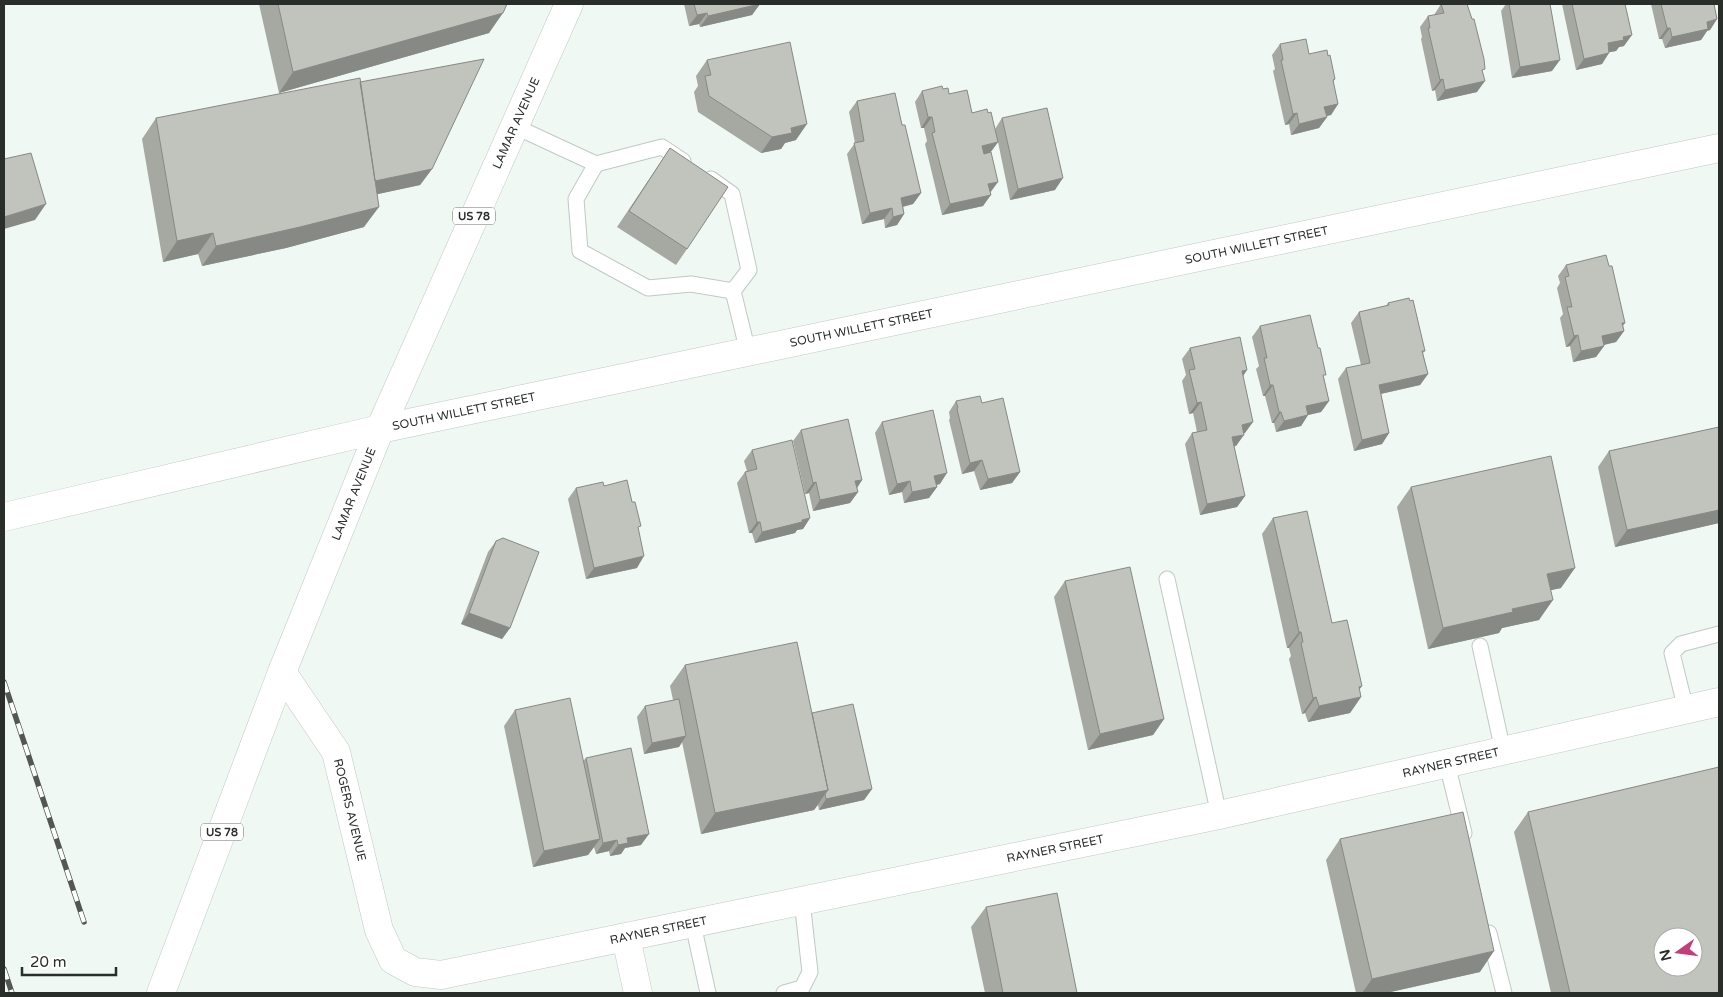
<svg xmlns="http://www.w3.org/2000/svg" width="1723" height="997" viewBox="0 0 1723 997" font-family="'Varela Round',sans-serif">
	<rect width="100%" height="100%" fill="#eff8f2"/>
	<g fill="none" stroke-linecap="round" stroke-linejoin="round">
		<g stroke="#c0c9c3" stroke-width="17">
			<path id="lane" d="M514 126 596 164 662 147 683 161
				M596 164 576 199 580 251 648 288 691 284 733 291
				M711 179 732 194 749 270 733 291 748 352
				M1167 579 1219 815
				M1480 646 1503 751
				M1686 710 1672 653 1681 644 1719 634
				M1447 764 1464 833
				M693 924 708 993
				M1489 933 1504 993
				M784 993 802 988 810 972 802 901"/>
		</g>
		<g stroke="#c0c9c3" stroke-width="29">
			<g id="street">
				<path id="s1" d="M4 517 380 429 1719 148"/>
				<path id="s2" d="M282 672 336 752 379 930 393 960 415 972 441 975 1219 815 1719 702"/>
				<path d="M626 938 638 993"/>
			</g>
		</g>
		<g stroke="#c0c9c3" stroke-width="29">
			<g id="primary">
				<path id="s3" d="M161 993 282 672 380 429 569 4"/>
			</g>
		</g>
		<use href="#lane" stroke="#fff" stroke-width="15"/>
		<use href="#street" stroke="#fff" stroke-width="28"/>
		<use href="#primary" stroke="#fff" stroke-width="28"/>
		<g stroke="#525754" stroke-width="5.5">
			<path id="rail" d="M4 682 84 922
				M4 969 12 993"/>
		</g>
		<use href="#rail" stroke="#fff" stroke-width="4" stroke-dasharray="11" stroke-linecap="butt"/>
	</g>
	<path fill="#a6a9a2" d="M259 4H507L489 33 279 93Z
		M684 4H760L752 15 700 27 699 24 689 26Z
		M1441 4H1467L1483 73 1477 92 1437 101 1435 90 1432 91 1421 39 1422 37 1420 27 1428 16 1434 15Z
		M1506 4H1550L1552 71 1512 78 1501 11Z
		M1562 4H1625L1624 46 1619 47 1616 51 1609 52 1602 64 1576 70Z
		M1651 4H1714L1717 19 1710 30 1707 31 1701 40 1665 48 1662 39H1659Z
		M1280 44 1309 54 1335 79 1333 82 1338 104 1331 115 1326 116 1327 117 1319 128 1291 135 1289 124 1285 125 1273 71 1275 69 1272 55Z
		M707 60 796 140 785 143 781 149 761 153 698 112 694 92 698 86 696 76Z
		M360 82 432 169 420 185 377 194 364 227 286 248 202 266 198 254 163 262 142 139 156 118Z
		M943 89 972 113 995 129 1002 118 1055 190 1010 200 998 142 990 153V193L983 206 942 215 925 144 927 141 924 128H921L915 102 922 91Z
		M857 101 902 125 921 193 913 204 903 207 904 214 897 225 885 228 884 219 862 224 847 154 855 143 849 112Z
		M670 148 687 249 676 265 617 227Z
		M1566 265 1623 325 1624 331 1616 342 1604 345V346L1596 357 1573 362 1570 346 1566 347 1560 318 1563 314 1557 288 1560 283 1558 276Z
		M1388 303 1425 351 1423 353 1428 374 1420 385 1381 394 1389 433 1382 444 1354 451 1338 379 1346 368 1361 365 1351 323 1359 312 1386 306Z
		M1260 326 1324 378 1329 401 1321 412 1308 415 1301 426 1276 432 1274 423H1272L1265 396H1263L1256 369 1259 366 1252 337Z
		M1190 348 1243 376 1245 433H1244L1236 446H1234L1245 496 1237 507 1200 515 1185 444 1192 433 1197 432 1193 413 1189 414 1182 381 1186 375 1182 359Z
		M956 401 982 403 1020 472 1012 483 980 490 974 471 962 474 949 420 950 418 949 412Z
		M882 422 940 484 936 485 937 487 929 498 904 503 902 492 889 495 875 433Z
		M1719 427V523L1615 547 1598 467 1609 451Z
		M801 430 862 480 857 488 858 492 850 503 813 511 809 493 805 494 793 441Z
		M752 450 810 518 803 529 797 530 795 533 755 543 752 533H749L737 483 745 472 747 471 744 461Z
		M604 486 638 530 637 568 586 579 568 499 576 488Z
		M1411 487 1561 588 1551 590 1539 620 1502 628 1499 633 1428 649 1397 507Z
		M1273 518 1332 623 1362 686 1359 689 1361 697 1350 713 1308 722 1305 713 1302 714 1289 659 1291 656 1289 648H1287L1262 534Z
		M496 541 510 628 502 639 461 624 488 552Z
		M1065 581 1164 719 1153 735 1088 750 1054 597Z
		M685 665 812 713 872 789 864 800 819 810 818 805 814 810 701 834 682 742 679 747 644 754 637 717 645 706 673 700 670 686Z
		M515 710 583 761 586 758 641 845 625 848 621 854 610 856 609 851 596 854 594 847 588 855 533 867 504 726Z
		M1528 812 1719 993H1551L1514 832Z
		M1340 839 1480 972 1386 993H1356L1326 860Z
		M986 907 1077 993H985L971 927Z"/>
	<path fill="#878984" d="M760 4 752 15 700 27 708 16Z
		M503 13 489 33 279 93 293 72Z
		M707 13 699 24 689 26 697 15Z
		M1717 19 1710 30 1707 31 1701 40 1665 48 1672 37 1707 22Z
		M1667 28H1670L1662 39H1659Z
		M1632 35 1624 46 1619 47 1616 51 1600 54 1608 43 1623 37Z
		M1609 53 1602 64 1576 70 1584 59Z
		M1560 60 1552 71 1512 78 1520 67Z
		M1443 79 1435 90 1432 91 1440 80Z
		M1485 81 1477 92 1437 101 1445 90Z
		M1338 104 1331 115 1316 118 1324 107Z
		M1297 113 1289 124 1285 125 1293 114Z
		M928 117H932L924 128H921Z
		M1327 117 1319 128 1291 135 1299 124Z
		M807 124 796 140 785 143 781 149 761 153 772 137 791 128Z
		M998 142 990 153 974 157 982 146Z
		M432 169 420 185 360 198 371 182Z
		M1063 178 1055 190 1010 200 1018 189Z
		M998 182 990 193 988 184Z
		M921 193 913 204 893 209 901 198Z
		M991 195 983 206 942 215 950 204Z
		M46 204 35 220 4 229V217Z
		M379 207 364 227 286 248 202 266 216 246Z
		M892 208 884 219 862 224 870 213Z
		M904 214 897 225 885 228 893 217Z
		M213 233 198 254 163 262 177 241Z
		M1622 323H1625L1618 332 1624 331 1616 342 1594 347 1602 336Z
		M1578 335 1570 346 1566 347 1574 336Z
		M1604 346 1596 357 1573 362 1581 351Z
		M1247 370 1240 381 1242 371Z
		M1428 374 1420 385 1371 396 1379 385Z
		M1270 385H1273L1265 396H1263Z
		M1329 401 1321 412 1308 415 1301 426 1276 432 1284 421 1306 406Z
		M1201 402 1193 413 1189 414 1197 403Z
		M1279 412H1281L1274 423H1272Z
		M1253 422 1245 433 1234 436 1242 425Z
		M1389 433 1382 444 1354 451 1362 440Z
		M1244 435 1236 446 1225 448 1232 437Z
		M982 460 974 471 962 474 970 463Z
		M1020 472 1012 483 980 490 988 479Z
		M947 473 940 484 927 487 934 476Z
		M862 480 855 491V481Z
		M910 481 902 492 889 495 897 484Z
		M816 482 809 493 805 494 813 483Z
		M937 487 929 498 904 503 912 492Z
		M858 492 850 503 813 511 820 500Z
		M1245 496 1237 507 1200 515 1207 504Z
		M1719 510V523L1615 547 1627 530Z
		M810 518 803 529 797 530 795 533 755 543 762 532Z
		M757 522H760L752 533H749Z
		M644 556 637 568 586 579 594 568Z
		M1575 568 1561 588 1533 594 1547 574Z
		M1553 600 1539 620 1502 628 1499 633 1428 649 1443 628 1512 609Z
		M469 613 510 628 502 639 461 624Z
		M1299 632H1301L1289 648H1287Z
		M1362 686 1353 698 1361 697 1350 713 1308 722 1319 706Z
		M1316 697 1305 713 1302 714 1313 698Z
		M1164 719 1153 735 1088 750 1100 734Z
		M686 736 679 747 644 754 652 743Z
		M872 789 864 800 819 810 826 799Z
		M828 790 814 810 701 834 715 813Z
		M649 834 641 845 625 848 621 854 610 856 618 845 627 838Z
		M600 839 588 855 533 867 544 851Z
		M617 840 609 851 596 854 603 843Z
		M1494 951 1480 972 1386 993H1362L1372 979Z"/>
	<path fill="#c1c4bc" stroke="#878984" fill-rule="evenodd" d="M278 4H507L503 13 293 72Z
		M694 4H760L708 16 707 13 697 15Z
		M1441 4H1467L1472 19H1474L1484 59 1485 69 1482 70 1485 81 1445 90 1443 79 1440 80 1428 28H1430L1428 16 1444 13Z
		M1509 4H1550L1560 60 1520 67Z
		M1572 4H1625L1632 35 1623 37 1624 40 1608 43 1609 53 1584 59Z
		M1661 4H1714L1717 19 1707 22 1708 29 1672 37 1670 28H1667Z
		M1306 39 1309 54 1327 50 1328 56 1330 55 1335 79 1333 80 1338 104 1324 107 1327 117 1299 124 1297 113 1293 114 1281 60H1283L1280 44Z
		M790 42 807 124 791 128 792 133 772 137 709 96 705 76 711 75 707 60Z
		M484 59 432 169 375 181 360 82Z
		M360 78 379 207 300 227 216 246 213 233 177 241 156 118Z
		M942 86 943 89 948 88 949 94 967 90 972 113 987 109 988 113 991 112 998 142 982 146 984 154 991 152 998 182 988 184 991 195 950 204 932 133 935 132 932 117H928L922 91Z
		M895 93 902 125H905L921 193 901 198 904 214 893 217 892 208 870 213 854 143 864 141 857 101Z
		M1047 108 1063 178 1018 189 1002 118Z
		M670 148 728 187 687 249 629 211Z
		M31 153 46 204 4 217V159Z
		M1606 255 1609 266H1612L1625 323H1622L1624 331 1602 336 1604 346 1581 351 1578 335 1574 336 1567 307H1572L1565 277 1569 276 1566 265Z
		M1409 298 1410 301 1413 300 1425 351H1422L1428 374 1379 385 1389 433 1362 440 1346 368 1370 363 1359 312 1389 305 1388 303Z
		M1310 315 1318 348H1320L1326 375H1323L1329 401 1306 406 1308 415 1284 421 1281 412H1279L1273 385H1270L1264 358H1267L1260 326Z
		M1240 337 1247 370 1242 371 1253 422 1242 425 1244 435 1232 437 1245 496 1207 504 1192 433 1207 430 1201 402 1197 403 1189 370 1195 369 1190 348Z
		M980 396 982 403 1003 398 1020 472 988 479 982 460 970 463 957 409 958 408 956 401Z
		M933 410 947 473 934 476 937 487 912 492 910 481 897 484 882 422Z
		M848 419 862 480 855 481 858 492 820 500 816 482 813 483 801 430Z
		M1719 427V510L1627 530 1609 451Z
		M792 440 810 518 802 520V522L762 532 760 522H757L745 472 757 469 752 450Z
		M1551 456 1575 568 1547 574 1553 600 1512 609 1513 612 1443 628 1411 487Z
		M627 480 632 502H635L641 526 638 527 644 556 594 568 576 488 603 482 604 486Z
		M1307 511 1332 623 1347 620 1362 686 1359 687 1361 697 1319 706 1316 697 1313 698 1301 643 1303 642 1301 632H1299L1273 518Z
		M503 538 539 552 510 628 469 613 496 541Z
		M1130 567 1164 719 1100 734 1065 581Z
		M797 642 828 790 715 813 685 665Z
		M570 698 600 839 544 851 515 710Z
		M679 699 686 736 652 743 645 706Z
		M853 704 872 789 826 799 825 794 828 790 812 713Z
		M631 748 649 834 627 838 628 843 618 845 617 840 603 843 586 758Z
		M1719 767V993H1570L1528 812ZM1663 937H1693V967H1663Z
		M1463 812 1494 951 1372 979 1340 839Z
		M1057 893 1077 993H1003L986 907Z"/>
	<g text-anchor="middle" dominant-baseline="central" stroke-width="4.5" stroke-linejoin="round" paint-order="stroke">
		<g fill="#fff" stroke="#6a6d6b" stroke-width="1">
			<rect x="453" y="207.5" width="42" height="17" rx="4"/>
			<rect x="201" y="823.5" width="42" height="17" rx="4"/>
		</g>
		<g font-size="11" font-weight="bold" fill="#2a2e2b">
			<text x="474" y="216">US 78</text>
			<text x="222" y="832">US 78</text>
		</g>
		<g font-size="12" fill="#2a2e2b" stroke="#fff">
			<text stroke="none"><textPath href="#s3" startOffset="940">LAMAR AVENUE</textPath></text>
			<text stroke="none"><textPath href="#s1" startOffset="1282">SOUTH WILLETT STREET</textPath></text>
			<text stroke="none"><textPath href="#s1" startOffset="878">SOUTH WILLETT STREET</textPath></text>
			<text stroke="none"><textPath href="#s1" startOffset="472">SOUTH WILLETT STREET</textPath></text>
			<text stroke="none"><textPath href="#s3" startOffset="535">LAMAR AVENUE</textPath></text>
			<text stroke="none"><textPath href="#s2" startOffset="1396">RAYNER STREET</textPath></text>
			<text stroke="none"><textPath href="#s2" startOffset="156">ROGERS AVENUE</textPath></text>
			<text stroke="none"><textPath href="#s2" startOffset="991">RAYNER STREET</textPath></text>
			<text stroke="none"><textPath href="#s2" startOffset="586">RAYNER STREET</textPath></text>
		</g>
	</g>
	<rect width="1723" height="997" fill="none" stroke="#2a2e2b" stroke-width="10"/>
	<g transform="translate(1678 952) rotate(256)"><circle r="24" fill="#ffffff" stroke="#aaabaa"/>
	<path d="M0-4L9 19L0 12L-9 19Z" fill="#c43c78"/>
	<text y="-8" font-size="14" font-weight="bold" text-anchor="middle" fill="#2a2e2b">N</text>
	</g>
	<path d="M22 967v8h94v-8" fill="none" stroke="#2a2e2b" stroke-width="2.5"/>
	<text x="30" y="967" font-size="15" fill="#2a2e2b" stroke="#ffffff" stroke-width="4" paint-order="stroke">20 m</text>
</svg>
